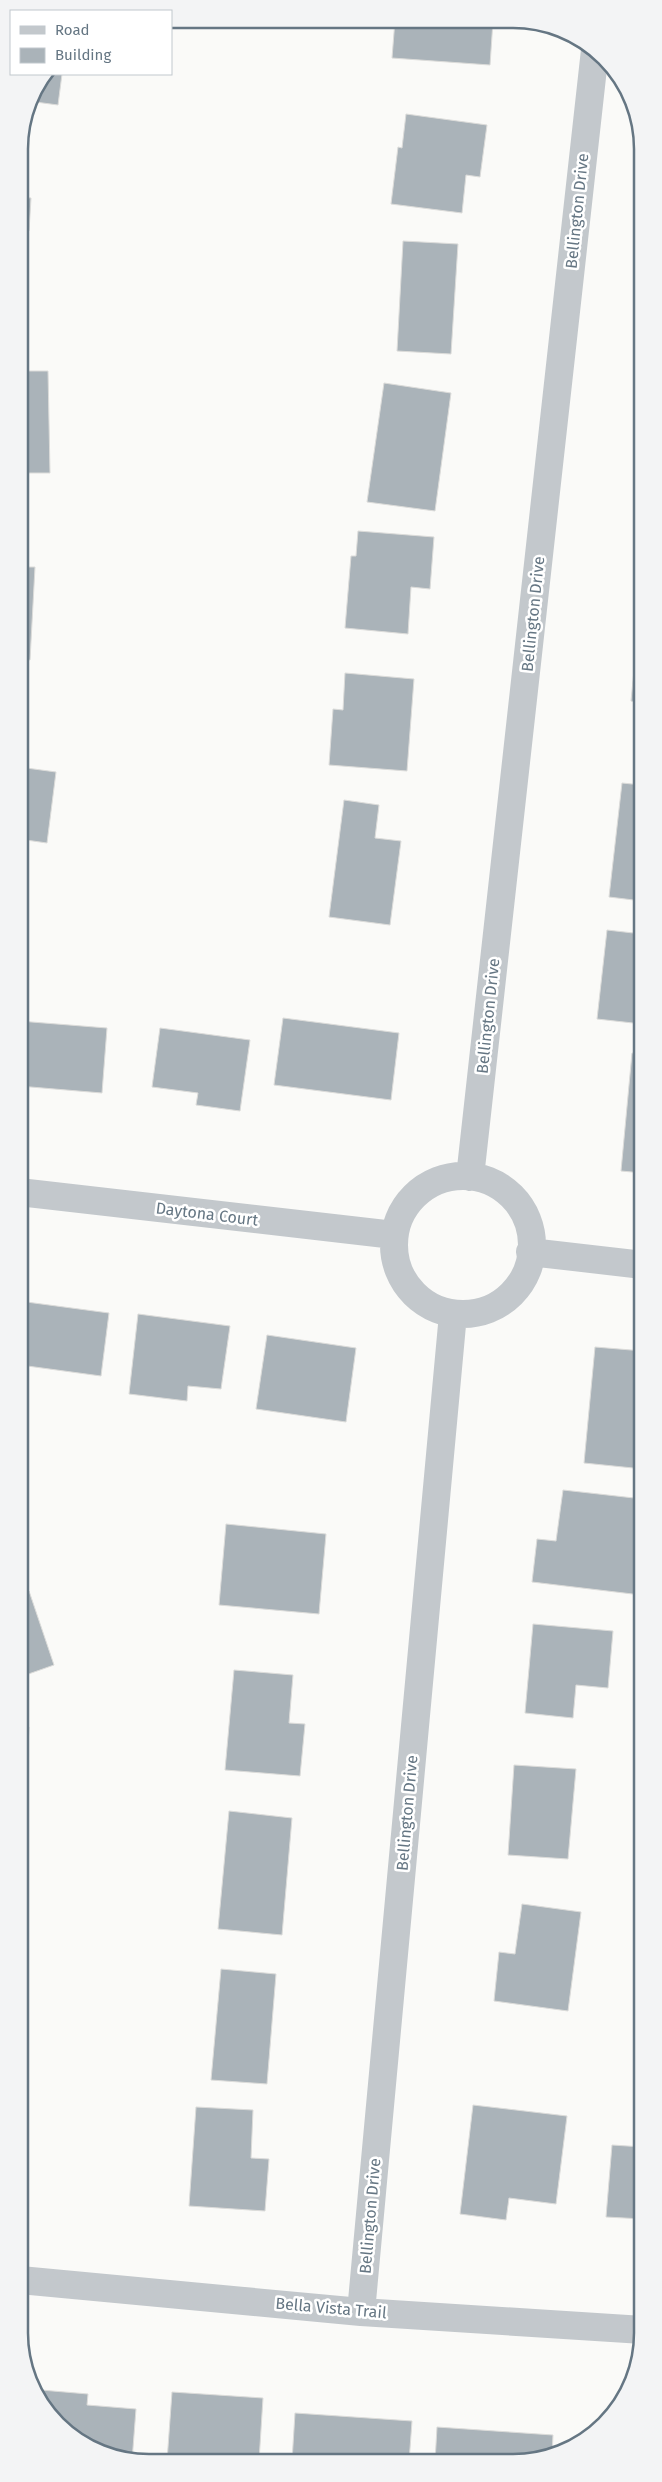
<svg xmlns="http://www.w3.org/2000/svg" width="662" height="2482" viewBox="0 0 662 2482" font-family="'Fira Sans',sans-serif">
	<rect width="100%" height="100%" fill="#fafaf8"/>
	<path fill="#aab3b9" stroke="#dcdcda" d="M395 20 493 21 490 65 392 58Z
		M46 74H62L58 105 28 101Z
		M406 114 487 125 480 177 466 175 462 213 391 204 398 147 402 148Z
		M19 197 31 198 29 231 19 230Z
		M403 241 458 244 451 354 397 351Z
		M19 371H48L50 473H19Z
		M384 383 451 393 435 511 367 502Z
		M358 531 434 537 430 589 411 587 408 634 345 628 351 556H356Z
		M19 567H35L30 660 19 659Z
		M636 650H642V703L631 701Z
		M345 673 414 679 407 771 329 765 333 709 343 710Z
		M19 767 56 772 47 843 19 839Z
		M622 783 642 785V901L609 897Z
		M344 800 379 805 375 838 401 841 390 925 329 917Z
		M607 930 642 934V1024L597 1019Z
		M283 1018 399 1033 391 1100 274 1085Z
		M19 1021 107 1028 102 1093 19 1086Z
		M160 1028 250 1040 240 1111 196 1105 198 1093 152 1087Z
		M632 1053 642 1054 643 1173 621 1171Z
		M19 1301 109 1313 101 1376 20 1365Z
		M138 1314 230 1326 221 1389 188 1386 187 1401 129 1394Z
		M267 1335 356 1348 346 1422 256 1409Z
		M595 1347 643 1351V1469L584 1463Z
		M563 1490 643 1499 641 1595 532 1582 537 1539 556 1541Z
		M226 1524 326 1534 319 1614 219 1605Z
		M29 1591 54 1665 20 1677V1594Z
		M533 1624 613 1631 608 1688 576 1685 573 1718 525 1713Z
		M234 1670 293 1675 289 1723 305 1724 300 1776 225 1770Z
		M20 1727H29L24 1821H20Z
		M514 1765 576 1769 568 1859 508 1855Z
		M229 1811 292 1818 282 1935 218 1929Z
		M522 1904 581 1912 568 2011 494 2001 499 1952 515 1954Z
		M221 1969 276 1974 267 2084 211 2080Z
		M473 2105 567 2116 556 2204 509 2198 506 2220 460 2214Z
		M196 2107 253 2110 251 2158 269 2159 265 2211 189 2206Z
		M612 2145 643 2147V2219L606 2217Z
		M41 2390 88 2394 87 2405 136 2409 132 2461H123L84 2446 51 2419 40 2395Z
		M172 2392 263 2398 259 2461H167Z
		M295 2413 412 2421 409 2462 292 2461Z
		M437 2427 553 2435 552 2455 530 2462H435Z
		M577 2437 587 2438 576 2447Z"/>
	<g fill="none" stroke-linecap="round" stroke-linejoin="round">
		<path stroke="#c3c8cc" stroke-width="28" d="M394 1245a69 69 0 1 1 138 0a69 69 0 1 1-138 0Z
			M470 1177 595 50
			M19 1192 394 1235
			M530 1252 643 1265
			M20 2280 361 2312 643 2330
			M361 2312 453 1314"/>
	</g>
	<g text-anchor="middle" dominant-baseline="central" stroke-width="5" stroke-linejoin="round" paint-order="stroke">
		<g font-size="16" fill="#657683" stroke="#fff">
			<text transform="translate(577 211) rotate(-84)">Bellington Drive</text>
			<text transform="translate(533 614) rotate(-84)">Bellington Drive</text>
			<text transform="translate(488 1016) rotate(-84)">Bellington Drive</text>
			<text transform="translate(207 1214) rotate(7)">Daytona Court</text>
			<text transform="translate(407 1813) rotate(-85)">Bellington Drive</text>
			<text transform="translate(370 2216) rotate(-85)">Bellington Drive</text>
			<text transform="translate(331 2308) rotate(5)">Bella Vista Trail</text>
		</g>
	</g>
	<path d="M0 0H662V2482H0ZM149 28H513A121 121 0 0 1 634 149V2333A121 121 0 0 1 513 2454H149A121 121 0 0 1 28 2333V149A121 121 0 0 1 149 28Z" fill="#f3f4f5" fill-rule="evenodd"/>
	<path fill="none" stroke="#657683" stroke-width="2.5" d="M149 28H513A121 121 0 0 1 634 149V2333A121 121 0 0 1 513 2454H149A121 121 0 0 1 28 2333V149A121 121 0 0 1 149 28Z"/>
	<rect x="10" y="10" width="162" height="65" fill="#ffffff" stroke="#c1c8cd"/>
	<rect x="20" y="26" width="25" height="8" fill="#c3c8cc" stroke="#c1c8cd"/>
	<text x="55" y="35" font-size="15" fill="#657683">Road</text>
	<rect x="20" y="48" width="25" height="15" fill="#aab3b9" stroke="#c1c8cd"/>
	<text x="55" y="60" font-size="15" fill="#657683">Building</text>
</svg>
